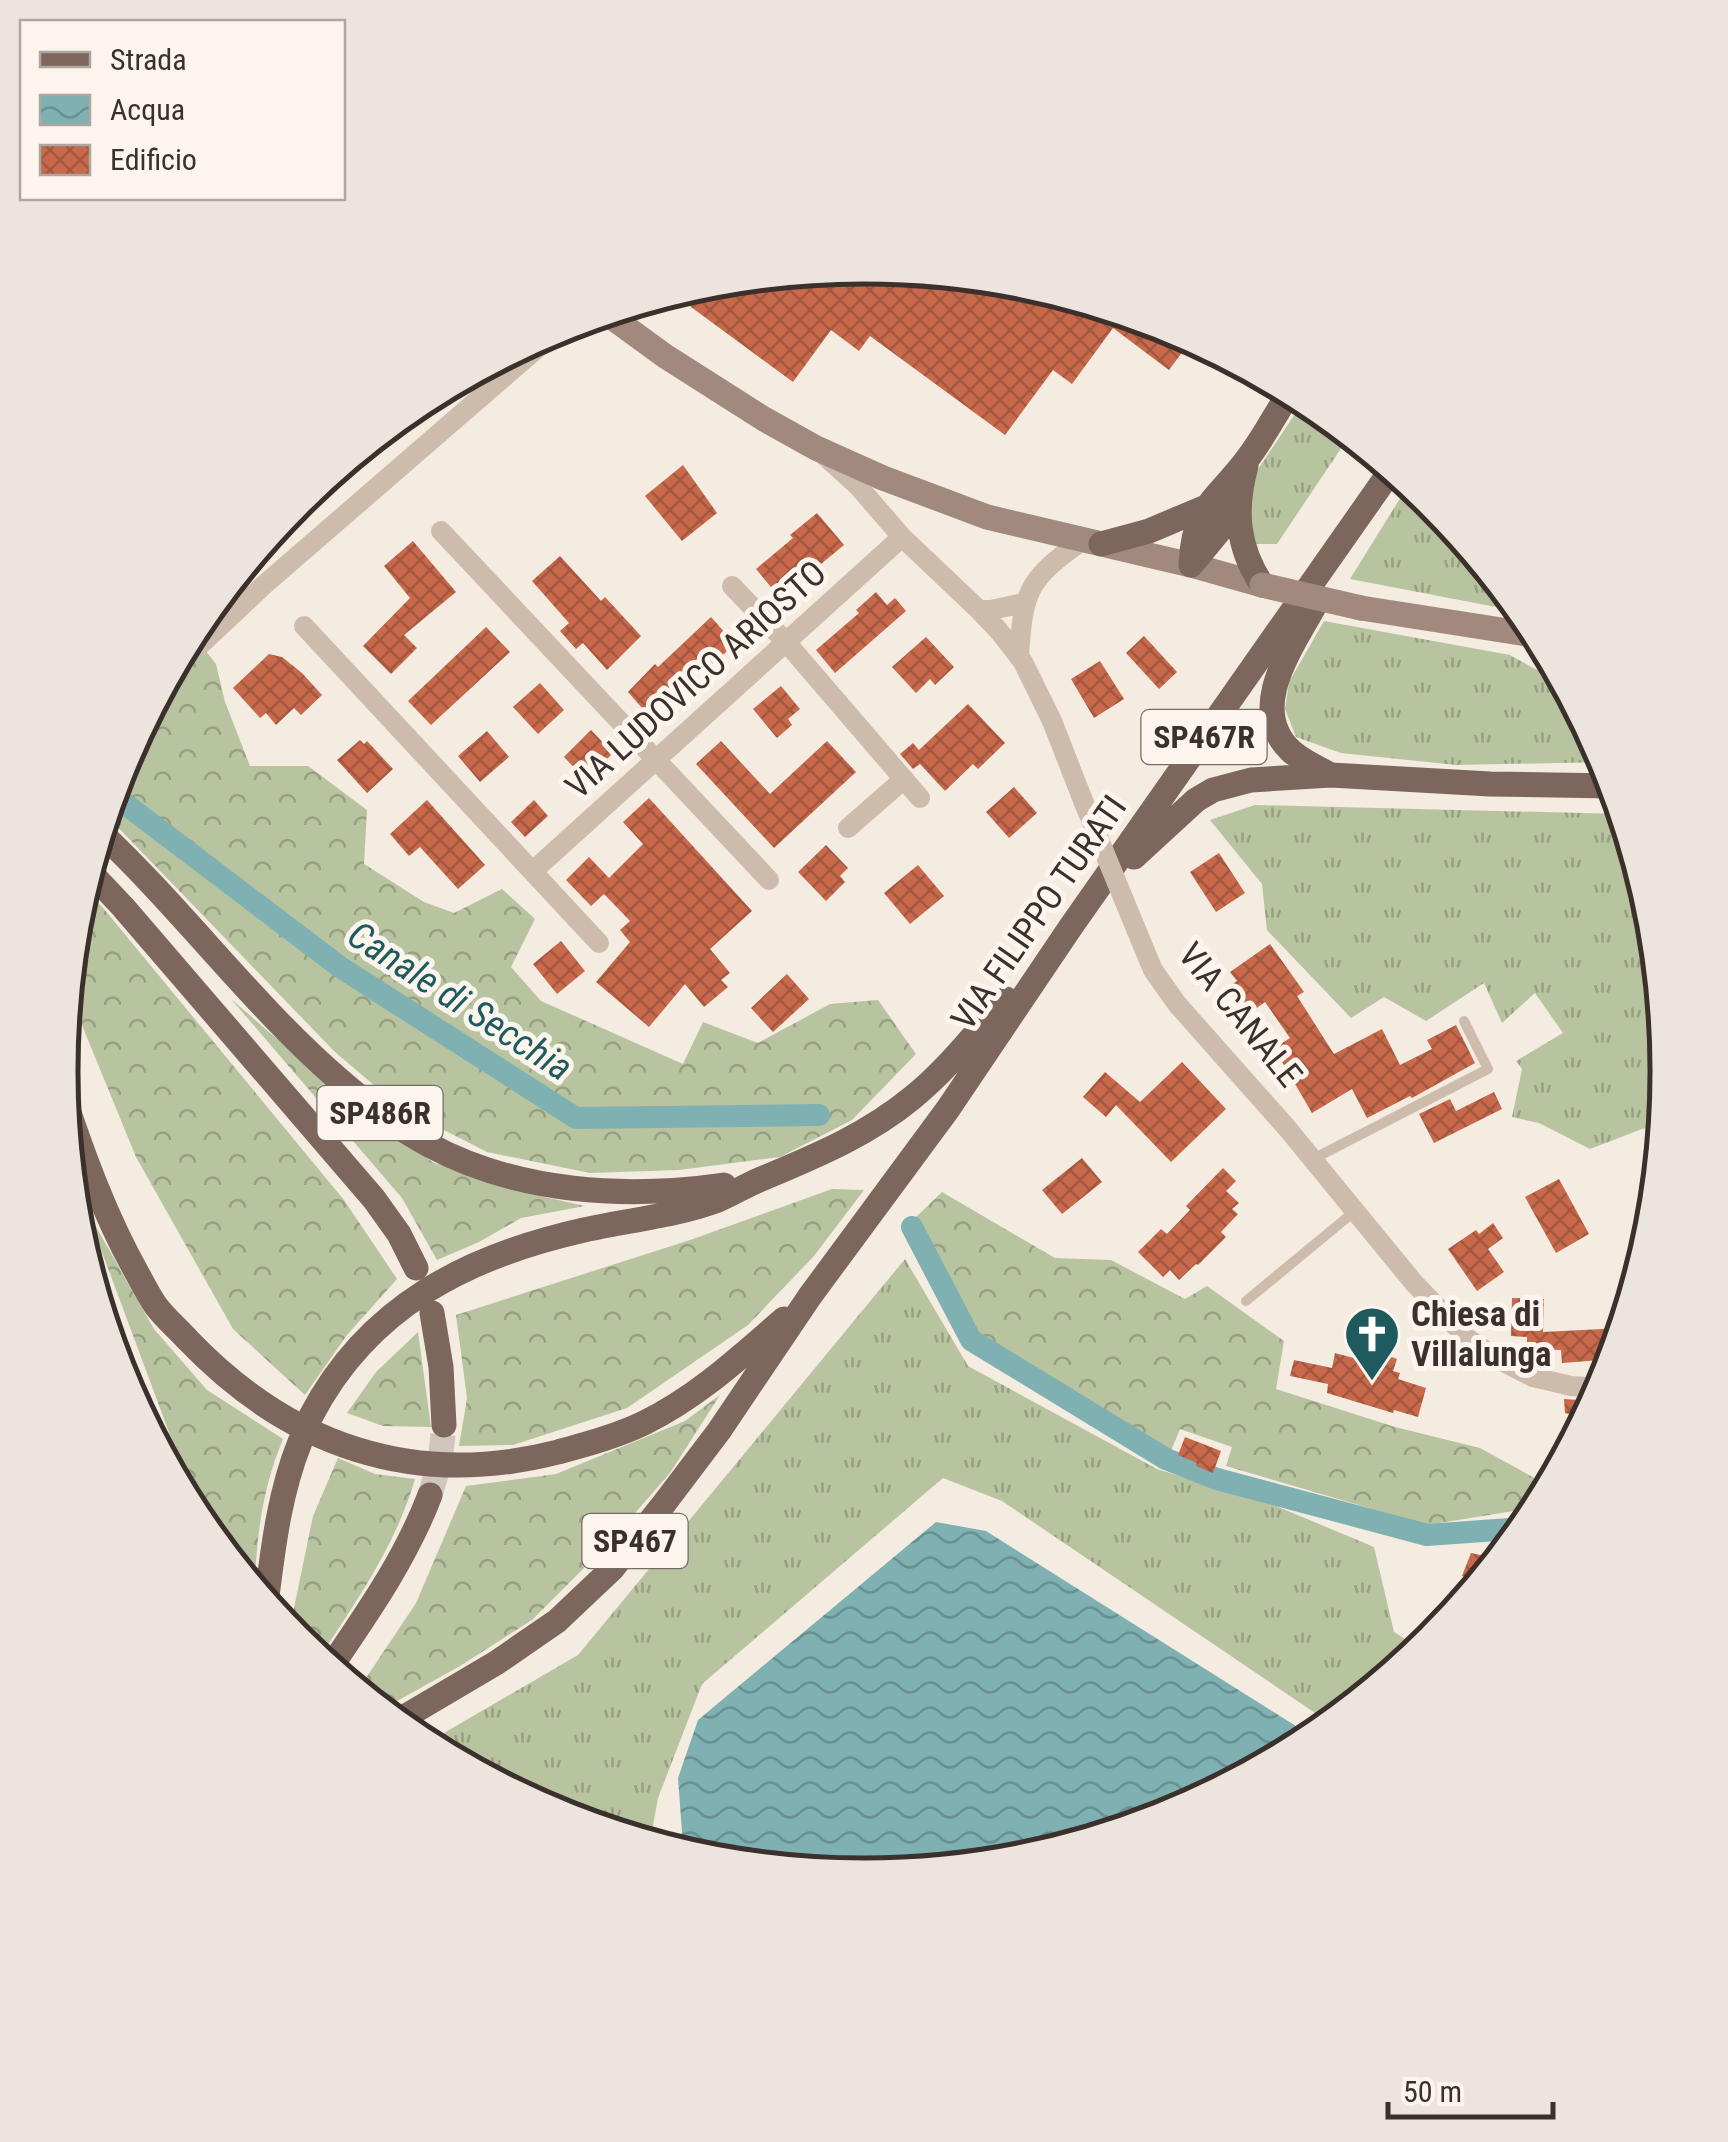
<svg xmlns="http://www.w3.org/2000/svg" width="1728" height="2142" viewBox="0 0 1728 2142" font-family="'Roboto Condensed',sans-serif">
	<defs>
		<pattern id="grass-tufts" width="24" height="20" patternUnits="userSpaceOnUse" patternTransform="scale(2.5)"><rect width="24" height="20" fill="#b8c4a0"/><path d="M3 7l-1-3M5 7V3M7 7l1-3M15 17l-1-3M17 17v-4M19 17l1-3" fill="none" stroke="#97a083"/></pattern>
		<pattern id="forest-crowns" width="20" height="18" patternUnits="userSpaceOnUse" patternTransform="scale(2.5)"><rect width="20" height="18" fill="#b8c4a0"/><path d="M2 6a3 3 0 1 1 6 0M12 15a3 3 0 1 1 6 0" fill="none" stroke="#97a083"/></pattern>
		<pattern id="water-waves" width="16" height="10" patternUnits="userSpaceOnUse" patternTransform="scale(2.5)"><rect width="16" height="10" fill="#7fb0b2"/><path d="M0 5q4-4 8 0t8 0" fill="none" stroke="#699091"/></pattern>
		<pattern id="building-cross-hatch" width="8" height="8" patternUnits="userSpaceOnUse" patternTransform="scale(2.5)"><rect width="8" height="8" fill="#c8694b"/><path d="M0 0l8 8M0 8l8-8" fill="none" stroke="#a4573f"/></pattern>
	</defs>
	<rect width="100%" height="100%" fill="#f4ebe1"/>
	<path fill="url(#grass-tufts)" d="M1305 399 1350 435 1277 544H1252L1248 512 1252 478Z
		M1409 484 1433 503 1522 612 1350 579Z
		M1324 621 1510 655 1535 669 1561 677 1606 762 1456 765 1341 753 1296 737 1285 709 1289 682Z
		M1255 805 1622 814 1637 865 1651 931 1654 932 1668 1072 1663 1124 1642 1129 1590 1149 1539 1123 1512 1117 1522 1069 1516 1061 1563 1033 1535 993 1502 1023 1484 983 1426 1021 1384 997 1351 1018 1267 930 1262 884 1210 820Z
		M905 1259 968 1366 1157 1469 1276 1506 1374 1547 1394 1632 1421 1649 1330 1723 1002 1501 943 1478 702 1684 658 1798 650 1842 556 1814 425 1744 578 1655Z"/>
	<path fill="url(#forest-crowns)" d="M191 632 216 664 225 702 250 766H308L367 810 364 864 424 902 454 913 502 889 535 919 511 967 541 1001 683 1064 703 1022 758 1043 830 1004 878 1000 916 1054 852 1120 780 1157 679 1170 590 1173 487 1152 401 1108 335 1052 106 815 121 763Z
		M84 887 104 909 344 1200 397 1279 347 1335 305 1395 233 1329 136 1157 68 991 76 914Z
		M231 999 342 1095 434 1163 536 1195 585 1206 521 1218 479 1242 437 1260 402 1198Z
		M832 1189 864 1190 814 1256 748 1325 627 1408 513 1445 459 1446 467 1398 456 1315 690 1240Z
		M942 1192 1055 1258 1111 1260 1185 1299 1207 1286 1284 1341 1276 1389 1395 1427 1480 1448 1549 1486 1538 1507 1427 1525 1226 1466 1232 1447 1180 1429 1171 1451 975 1334 914 1219Z
		M86 1209 154 1329 207 1390 283 1439C261 1493 258 1532 254 1589L200 1524 196 1505Z
		M418 1332 431 1427 383 1426 347 1413 376 1372Z
		M720 1395 670 1473 608 1544 532 1620 460 1666 381 1710 358 1690 416 1603 466 1486 556 1474 685 1421Z
		M338 1458 375 1474 415 1479C396 1545 356 1602 319 1658L289 1632 313 1516Z"/>
	<path fill="url(#water-waves)" d="M936 1522 986 1531 1307 1733 1309 1740 1171 1814 1020 1860 863 1875 707 1859 677 1851 682 1832 678 1778 698 1720Z"/>
	<g fill="none" stroke-linecap="round" stroke-linejoin="round">
		<path stroke="#7fb0b2" stroke-width="22" d="M112 794 340 967 576 1118 819 1115
			M912 1227 971 1340 1166 1459 1217 1479 1427 1535 1524 1528"/>
	</g>
	<path fill="url(#building-cross-hatch)" d="M865 267 1021 283 1172 328 1192 339 1169 370 1113 328 1072 384 1053 370 1005 435 870 336 859 351 831 330 793 382 672 293 708 282Z
		M683 465 717 513 682 541 645 496Z
		M817 513 844 545 780 598 756 569 793 538 790 535Z
		M413 541 456 592 404 635 417 648 391 674 363 646 410 598 384 566Z
		M560 556 601 601 605 597 641 636 607 670 583 643 576 649 560 631 569 623 532 581Z
		M876 592 887 605 895 598 906 611 835 673 816 650 859 613 856 610Z
		M711 617 735 644 705 671 701 667 649 716 628 692 655 664 658 667Z
		M486 627 510 652 431 725 408 701Z
		M1144 636 1177 672 1159 689 1126 653Z
		M926 637 954 667 935 685 930 679 916 693 892 667Z
		M269 654 282 657 302 673 322 695 301 715 294 708 276 725 266 713 260 718 233 688Z
		M1100 661 1124 699 1094 718 1071 679Z
		M540 683 564 710 538 734 513 707Z
		M781 686 800 709 788 719 792 725 777 738 753 709Z
		M968 704 1005 743 978 769 973 764 945 791 920 764 913 769 900 754 913 743 919 750Z
		M591 730 613 753 586 780 564 757Z
		M487 731 509 757 480 782 458 756Z
		M360 740 364 744 367 741 393 769 367 793 337 760Z
		M721 741 770 794 827 741 856 772 774 848 696 764Z
		M1014 787 1037 813 1009 838 986 812Z
		M649 798 752 911 710 949 730 973 721 980 728 987 704 1007 685 984 649 1027 596 982 630 942 620 930 630 921 604 894 591 906 566 880 589 857 609 878 643 844 623 822Z
		M427 800 485 865 458 889 420 847 409 856 390 834Z
		M534 800 548 816 525 837 511 822Z
		M826 845 848 868 840 876 845 882 826 901 798 872Z
		M1219 853 1245 893 1216 912 1190 872Z
		M918 865 944 896 910 924 884 893Z
		M561 941 585 971 557 994 533 964Z
		M1270 944 1304 992 1297 996 1334 1054 1382 1029 1400 1065 1432 1049 1427 1040 1456 1025 1475 1063 1412 1098 1410 1096 1367 1118 1352 1089 1312 1113 1274 1048 1290 1038 1265 1002 1247 1015 1228 987 1237 981 1230 972Z
		M787 974 809 999 773 1032 751 1008Z
		M1182 1062 1226 1109 1171 1162 1116 1105 1106 1117 1083 1097 1105 1072 1140 1102Z
		M1494 1092 1502 1109 1434 1143 1419 1114 1450 1099 1456 1111Z
		M1082 1158 1102 1182 1062 1214 1042 1190Z
		M1223 1168 1236 1181 1226 1191 1239 1203 1232 1209 1238 1214 1221 1232 1226 1237 1198 1265 1196 1264 1179 1280 1170 1270 1163 1277 1138 1252 1161 1229 1167 1234 1190 1210 1186 1206Z
		M1559 1179 1589 1234 1556 1253 1525 1197Z
		M1493 1223 1503 1238 1488 1249 1504 1272 1477 1291 1448 1249 1476 1230 1479 1234Z
		M1512 1298 1544 1299 1543 1332 1622 1328 1613 1359 1562 1363 1561 1350 1527 1349V1337L1511 1336Z
		M1365 1347 1397 1359 1393 1371 1400 1373 1398 1379 1426 1388 1418 1417 1394 1410 1393 1413 1327 1393 1328 1384 1290 1376 1294 1360 1332 1368 1335 1353 1361 1360Z
		M1564 1399 1595 1401 1571 1446 1569 1414 1565 1413Z
		M1185 1437 1221 1451 1213 1473 1196 1466 1197 1463 1178 1455Z
		M1471 1553 1499 1559 1481 1580 1462 1576Z"/>
	<g fill="none" stroke-linecap="round" stroke-linejoin="round">
		<path stroke="#cfc6bd" stroke-width="25" stroke-dasharray="25 12" stroke-linecap="butt" d="M430 1495 440 1461 444 1425"/>
		<path stroke="#cdbbac" stroke-width="10" d="M1313 1159 1488 1069 1464 1021
			M1246 1301 1355 1211"/>
		<path stroke="#cdbbac" stroke-width="20" d="M825 456 858 486 902 537 979 610 999 631 1023 662 1052 721 1084 803
			M441 531 769 880
			M732 586 786 642 920 798
			M979 610H991L1024 603
			M304 626 599 943
			M199 646 265 584 563 326
			M1019 657C1023 590 1028 579 1083 540
			M848 828 904 779
			M533 871 902 537
			M1136 929 1153 970 1177 1004 1287 1128 1414 1283 1467 1338 1496 1358 1533 1377 1571 1386 1602 1388"/>
		<path stroke="#a18a7d" stroke-width="25" d="M606 313 665 356 764 419 816 448 883 478 987 517 1191 565 1262 585
			M1361 608 1539 636"/>
		<path stroke="#7d675c" stroke-width="25" d="M1246 466C1234 510 1237 547 1262 585
			M1101 544 1149 531 1206 507
			M1191 565C1193 506 1217 500 1248 458 1264 437 1276 413 1290 392
			M1191 565 1220 530 1238 495
			M1316 603C1294 645 1245 708 1291 751 1302 761 1317 768 1331 775
			M100 832C183 910 251 1003 337 1078 366 1103 395 1127 429 1145 518 1193 626 1199 724 1185
			M1134 857 1196 800 1213 790 1251 780 1331 775 1490 784 1614 786
			M89 871 123 907 374 1199 399 1234 416 1268
			M62 1092C83 1155 105 1216 137 1273 143 1284 149 1296 156 1306 165 1318 177 1328 187 1339 289 1446 414 1489 558 1452 587 1444 617 1436 644 1423 697 1397 739 1358 784 1319
			M432 1313 441 1367 444 1425
			M311 1416C368 1306 468 1256 584 1230 628 1220 675 1216 718 1200 732 1194 745 1186 759 1180 813 1157 866 1136 912 1098 948 1069 976 1032 1006 999
			M266 1604C273 1549 279 1494 300 1442
			M330 1668C368 1612 406 1558 430 1495
			M396 1722 496 1663 557 1621 612 1569 663 1505 719 1431 810 1296 948 1109 1070 928 1392 469"/>
		<path stroke="#cdbbac" stroke-width="20" d="M1084 803 1136 929"/>
		<path stroke="#a18a7d" stroke-width="25" d="M1262 585 1361 608"/>
	</g>
	<defs>
		<g id="church-pin" transform="scale(2.875)"><path d="M0 17L-7.5 6A9.5 9.5 0 1 1 7.5 6Z" fill="#1f5a5e" stroke="#fbf5ee"/><path d="M-1.2-6h2.4v3.5h3.3v2.4h-3.3V6h-2.4V-.1h-3.3v-2.4h3.3Z" fill="#fff"/></g>
	</defs>
	<g fill-rule="evenodd">
		<use href="#church-pin" x="1372" y="1334"/>
	</g>
	<g text-anchor="middle" dominant-baseline="central" stroke-width="10" stroke-linejoin="round" paint-order="stroke">
		<g fill="#fbf5ee" stroke="#756b66" stroke-width="2.5">
			<rect x="1141.5" y="710" width="125" height="54" rx="8"/>
			<rect x="317.5" y="1086" width="125" height="54" rx="8"/>
			<rect x="582.5" y="1514" width="105" height="54" rx="8"/>
		</g>
		<g font-size="32" font-weight="bold" fill="#3b302b">
			<text x="1204" y="737">SP467R</text>
			<text x="380" y="1113">SP486R</text>
			<text x="635" y="1541">SP467</text>
		</g>
		<g font-size="35" fill="#3b302b" stroke="#fbf5ee">
			<text transform="translate(696 680) rotate(-42)">VIA LUDOVICO ARIOSTO</text>
			<text transform="translate(1039 913) rotate(-55)">VIA FILIPPO TURATI</text>
			<text transform="translate(1240 1015) rotate(51)">VIA CANALE</text>
		</g>
		<g font-size="35" font-weight="bold" fill="#3b302b" stroke="#fbf5ee" text-anchor="start">
			<text x="1411" y="1314">Chiesa di<tspan x="1411" dy="40">Villalunga</tspan></text>
		</g>
		<g font-size="38" font-style="italic" fill="#1f5a5e" stroke="#fbf5ee">
			<text transform="translate(460 1001) rotate(33)">Canale di Secchia</text>
		</g>
	</g>
	<path d="M0 0H1728V2142H0ZM864 284H864A786 786 0 0 1 1650 1070V1072A786 786 0 0 1 864 1858H864A786 786 0 0 1 78 1072V1070A786 786 0 0 1 864 284Z" fill="#ece5de" fill-rule="evenodd"/>
	<path fill="none" stroke="#3b302b" stroke-width="5" d="M864 284H864A786 786 0 0 1 1650 1070V1072A786 786 0 0 1 864 1858H864A786 786 0 0 1 78 1072V1070A786 786 0 0 1 864 284Z"/>
	<rect x="20" y="20" width="325" height="180" fill="#fbf5ee" stroke="#aea6a0" stroke-width="2.5"/>
	<rect x="40" y="52" width="50" height="15" fill="#7d675c" stroke="#aea6a0" stroke-width="2.5"/>
	<text x="110" y="70" font-size="30" fill="#3b302b">Strada</text>
	<rect x="40" y="95" width="50" height="30" fill="url(#water-waves)" stroke="#aea6a0" stroke-width="2.5"/>
	<text x="110" y="120" font-size="30" fill="#3b302b">Acqua</text>
	<rect x="40" y="145" width="50" height="30" fill="url(#building-cross-hatch)" stroke="#aea6a0" stroke-width="2.5"/>
	<text x="110" y="170" font-size="30" fill="#3b302b">Edificio</text>
	<path d="M1388 2102v15h165v-15" fill="none" stroke="#3b302b" stroke-width="5"/>
	<text x="1403" y="2102" font-size="30" fill="#3b302b" stroke="#fbf5ee" stroke-width="8" paint-order="stroke">50 m</text>
</svg>
